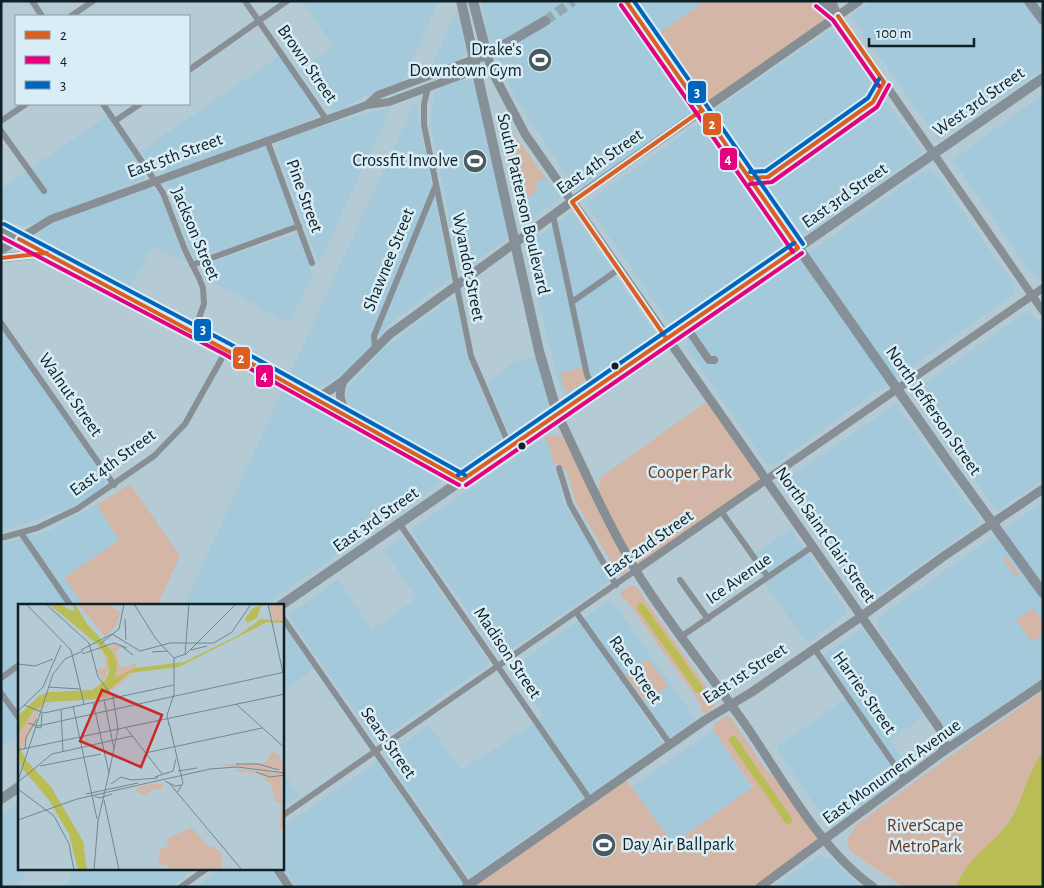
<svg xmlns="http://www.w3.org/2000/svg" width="1044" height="888" viewBox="0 0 1044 888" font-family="'Alegreya Sans',sans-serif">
	<rect width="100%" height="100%" fill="#b4cbd5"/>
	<path fill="#a3c9da" d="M301 1H439L402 82 366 96 339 110H333L327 108 300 71 334 46Z
		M481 1H618L695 109 577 191 516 99 488 35Z
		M637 1H705L659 33Z
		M872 1H1043V68L938 140 851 16Z
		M457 10 466 54 457 62 428 73Z
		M833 29 923 152 803 235 714 110Z
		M279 56 317 111 316 118 166 174 156 171 141 151Z
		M462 79 475 82 509 237 465 269 458 265 431 124 434 94 441 88Z
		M1043 94V280H1042L1035 279 1032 275 953 160Z
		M415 102 451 278 394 320 345 374 320 385 303 383 289 376Z
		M391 107 319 263 278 153 279 143 282 139 340 121Z
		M107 116 145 170 144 179 26 226 11 223 1 218V189Z
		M701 122 786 244 670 324 586 203Z
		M263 147 268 149 294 224 194 260 167 184 170 180Z
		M930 170 937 175 1013 283 1014 294 775 464 770 465 766 463 686 347 687 339 923 172Z
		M545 177 561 198 523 226 518 204 538 190 534 184Z
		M151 187 160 193 182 254 188 263 153 246 129 287 40 238 39 232 60 220Z
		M572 212 655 334 565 397 560 387 526 251V246Z
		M298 233 313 275 289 323 205 278 202 271 206 264Z
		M448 301H452L457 305 468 358 502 439 464 466 456 468 354 412 346 396 347 389 382 350Z
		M1030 312 1043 328V480L997 511 913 392 1019 317Z
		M1 327 105 477 106 482 100 490 71 508 1 532Z
		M536 356 549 402V408L510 436 488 383 513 362Z
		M283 389 436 471 440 481 437 486 265 605 184 606Z
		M896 404 981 522 864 604 783 485 785 480Z
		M544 438 549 445 563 500 610 581 500 657 411 530Z
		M101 502 180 556 157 605 19 606V737L1 746V544L49 531Z
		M1043 502V678L953 739 879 628V617Z
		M791 529 848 612 844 616 807 643 765 584 749 558Z
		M402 537 490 663 376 742 288 615 338 580 372 630 417 598 383 549Z
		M611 599 696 720 669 738 584 618Z
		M579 620 663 743 470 877 385 756 429 725 461 770 529 727 543 715 509 670Z
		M283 625 314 669 283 691H282Z
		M858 631H863L867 634 924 716 890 740 910 769 832 826H829L776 747 846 699 818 659Z
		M713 730 752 788 672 844 632 787Z
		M378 761 463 884 459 887H297L283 865 282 827Z
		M283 771 299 796 283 807H282Z
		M19 803V869H26L19 887H1V815Z
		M819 856 831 859 861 887H773Z
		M73 869H195L170 887H65Z
		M221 869H271L283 887H196Z"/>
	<path fill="#d4b6a6" d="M705 1H820L838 16 702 110 652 38Z
		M508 126 545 177 534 184 538 190 518 204 499 132Z
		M584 367 587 380 569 392 564 390 560 373Z
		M710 399 766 480 636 570 597 497 601 477Z
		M551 435 562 436 566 440 629 565 627 572 623 575 617 572 576 503 566 469 553 462 549 445 544 438Z
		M130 484 180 556 157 605H83L64 578 119 540 97 505Z
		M1007 556 1019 574 1016 578 1003 559Z
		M632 585 637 588 716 700 715 706 707 713 702 712 699 702 627 601 621 597V592Z
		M1033 608 1043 623V634L1032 642 1016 620Z
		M648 659 668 686 646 702 625 675Z
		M1043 691V753L1011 819 990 845 963 871 957 887H903L850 851 847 840 856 825 932 769Z
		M726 716 731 718 769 774 776 769 826 839 759 887H470L624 777 673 844 753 787 713 730 716 723Z"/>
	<path fill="#babc55" d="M1043 753V887H957C963 860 996 843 1011 819 1024 798 1027 771 1043 753Z"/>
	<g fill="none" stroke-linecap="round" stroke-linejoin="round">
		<path stroke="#babc55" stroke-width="8" d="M641 607 699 689
			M733 740 788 820"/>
		<path stroke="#93a9b2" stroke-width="10" stroke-dasharray="10 5" stroke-linecap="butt" d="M545 21 573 1"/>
		<path stroke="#878e94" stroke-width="6" d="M32 1 42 16
			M245 1 326 119
			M71 16 93 1
			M189 70 287 1
			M428 87 424 104V125L471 356 510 447
			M103 104 163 193 185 250 199 278 203 288 204 304 194 332
			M1 121 26 104
			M115 121 140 104
			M1 131 44 191
			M267 140 312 263
			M553 215 587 375 594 388
			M192 265 299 226
			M572 302 619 269
			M1 323 114 485
			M375 348 374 336 436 185
			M559 468 570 504 616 585
			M721 511 768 577
			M399 523 590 800
			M21 533 71 606
			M1 538 37 528 77 509 154 456 185 424 227 349
			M680 580 708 619
			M576 612 670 744
			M282 617 468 885
			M682 636 813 546
			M814 648 905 780
			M1 678 19 665
			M1 693 19 718
			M282 816 636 570
			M181 887 206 869"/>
		<path stroke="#878e94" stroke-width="8" d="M820 1 837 16
			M832 1 838 16 1043 311
			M367 105 378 95 474 59
			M19 239 51 219 367 105 389 102 467 73 475 66
			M685 325 709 360H714
			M636 570 1043 288
			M277 869 289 887"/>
		<path stroke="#858e94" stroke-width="9" d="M487 55 493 73 525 134 926 709C934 722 952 739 941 753
			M1 250 19 239
			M1 258 44 253
			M343 381C337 395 341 406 350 417
			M317 399 343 381 390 334 582 194 859 1
			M557 413C584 469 608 526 641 579 674 631 714 679 749 730 784 782 821 850 873 887
			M466 887 705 720 752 692 862 616 944 556 1043 489
			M760 887 941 753 1043 684"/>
		<path stroke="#869099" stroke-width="10" d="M461 1 539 351 557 413
			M473 1 487 55
			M626 1 944 456 1043 593
			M1029 1 1043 20
			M474 59 487 55 545 21
			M1 230 227 349 462 480
			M280 606 1043 78
			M1 799 19 787"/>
		<g stroke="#d8edf6" stroke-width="8">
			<path id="bus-1" d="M626 1 798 248
				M838 16 884 82
				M750 178 768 177 873 102 884 82
				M19 239 258 367 462 480
				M1 258 47 253
				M666 338 572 202 702 110
				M462 480 798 248"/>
		</g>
		<g stroke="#d8edf6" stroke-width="8">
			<path id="bus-2" d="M621 5 793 252
				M816 6 833 20 879 86
				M750 184 772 182 877 107 889 85
				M1 237 224 354 459 485
				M466 485 802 253"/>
		</g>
		<g stroke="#d8edf6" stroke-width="8">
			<path id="bus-3" d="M634 1 803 244
				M750 172 766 171 868 98 879 79
				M4 224 230 344 465 475
				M458 475 794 243"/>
		</g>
		<use href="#bus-1" stroke="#db5e22" stroke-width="4"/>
		<use href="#bus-2" stroke="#e5007d" stroke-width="4"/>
		<use href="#bus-3" stroke="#0065bd" stroke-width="4"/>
	</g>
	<defs>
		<g id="stadium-disc" transform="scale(1.25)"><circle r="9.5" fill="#495c64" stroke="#d8edf6"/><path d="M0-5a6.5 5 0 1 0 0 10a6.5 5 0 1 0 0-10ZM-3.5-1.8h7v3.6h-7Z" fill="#fff"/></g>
	</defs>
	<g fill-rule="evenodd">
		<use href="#stadium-disc" x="540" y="60"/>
		<use href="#stadium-disc" x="475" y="161"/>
		<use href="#stadium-disc" x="604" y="845"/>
	</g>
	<g fill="#102027" stroke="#d8edf6" stroke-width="2">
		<circle cx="615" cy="366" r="4.5"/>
		<circle cx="522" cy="446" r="4.5"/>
	</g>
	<g text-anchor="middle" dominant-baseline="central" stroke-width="5" stroke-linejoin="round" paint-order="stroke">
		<g font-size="18" fill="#102027" stroke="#d8edf6" text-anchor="end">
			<text x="522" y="50">Drake's<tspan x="522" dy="21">Downtown Gym</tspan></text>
			<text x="458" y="161">Crossfit Involve</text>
			<text x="622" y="845" text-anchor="start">Day Air Ballpark</text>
		</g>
		<g font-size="18" fill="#102027" stroke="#d8edf6">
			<text transform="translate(307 64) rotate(55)">Brown Street</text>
			<text transform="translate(979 102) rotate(-35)">West 3rd Street</text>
			<text transform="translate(175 156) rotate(-20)">East 5th Street</text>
			<text transform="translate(600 162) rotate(-35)">East 4th Street</text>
			<text transform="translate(304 196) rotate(70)">Pine Street</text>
			<text transform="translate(845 196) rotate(-35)">East 3rd Street</text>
			<text transform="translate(523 204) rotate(77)">South Patterson Boulevard</text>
			<text transform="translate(195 234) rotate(67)">Jackson Street</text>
			<text transform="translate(389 260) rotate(-68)">Shawnee Street</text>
			<text transform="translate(468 267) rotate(79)">Wyandot Street</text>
			<text transform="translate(70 395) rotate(55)">Walnut Street</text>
			<text transform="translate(933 411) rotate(55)">North Jefferson Street</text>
			<text transform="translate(113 463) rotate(-36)">East 4th Street</text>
			<text transform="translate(376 520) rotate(-35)">East 3rd Street</text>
			<text transform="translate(825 535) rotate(55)">North Saint Clair Street</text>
			<text transform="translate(649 544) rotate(-35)">East 2nd Street</text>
			<text transform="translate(739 579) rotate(-35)">Ice Avenue</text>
			<text transform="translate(507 653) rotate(56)">Madison Street</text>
			<text transform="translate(635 670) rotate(55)">Race Street</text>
			<text transform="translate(745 674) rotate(-33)">East 1st Street</text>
			<text transform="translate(864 693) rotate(55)">Harries Street</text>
			<text transform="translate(388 743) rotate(55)">Sears Street</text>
			<text transform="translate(892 772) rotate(-36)">East Monument Avenue</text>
		</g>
		<g font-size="18" fill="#673921" stroke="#d8edf6">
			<text x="690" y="473">Cooper Park</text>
			<text x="925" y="826">RiverScape<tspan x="925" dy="21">MetroPark</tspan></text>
		</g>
	</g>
	<g transform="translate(18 604)">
		<rect width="266" height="266" fill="#b4cbd5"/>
		<path d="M60 0H89L102 8 99 21 87 33ZM251 0H266V17L255 15ZM97 39 104 43 98 47 103 64 118 59 119 64 97 75 95 48 91 43ZM82 44 87 51 91 61 85 79 79 65 88 63V60L85 49 79 45ZM119 67 91 88 94 93 66 97 81 93 109 70ZM40 95 64 97H37L22 106 6 143 2 145 0 130 5 121 22 103ZM254 148 261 150 266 167 196 161 247 159ZM219 165 266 170 263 179 266 225H262L263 199 257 198 253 180 239 169 218 168ZM133 180H146L143 186 136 184 127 192 118 187V184ZM174 224 192 244 195 241 204 250V266H160L144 264 151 265V262L140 260 142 247H139L149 243 151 233Z" fill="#d4b6a6"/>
		<path d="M31 0H41L57 8 54 0H57L69 20 95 48 99 60 97 74 117 64 166 58 219 32 243 15 266 17V19L249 18 161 63 111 69 80 95 29 98 15 108 0 130V112L21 92 31 88 74 86 87 77 91 68 89 53 80 41ZM244 0 239 14 229 19 227 15 234 5ZM0 140 8 156 33 183 65 237 69 266H60L51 230 31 196 3 163Z" fill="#babc55"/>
		<path fill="none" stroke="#72878f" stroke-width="1" d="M8 0 53 46 66 100M28 0 71 39 80 73 95 93 100 125 91 169M116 0 138 35 156 54V90L149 111 151 121M250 0 265 69M107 15 108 36M82 40 101 25 106 0M102 41 115 51M63 46 94 30 122 47 152 39H196L214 28 233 0M173 46 189 42M134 48 150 47M64 50 96 39 109 44M167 51 171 0M156 54 168 50 218 0M0 60 17 62 35 55M30 83 62 85M86 96 96 145M75 98 91 169M218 100 267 144M6 101 26 109 156 81M55 102 79 215M43 105 45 148M0 107 25 83 43 41M10 119 20 122 267 68M151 119 165 179 159 189M17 123 23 124 24 109M108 124 145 171M7 145 8 133 19 115M0 146 267 90M127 149 244 124M218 160H240L261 166M22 162 83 150M160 167 179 164M238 168 252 173 267 171M137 173 155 167 158 155M0 177 35 70 47 55 65 47M147 177 157 182 164 181M0 178 34 150 114 132M93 180 103 173 113 176 140 174M152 180 224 266M0 185 36 212 51 240 56 266M68 190 120 179M76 192 82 194 94 190M86 196 101 266M0 216 59 195 192 165 219 163 267 169M76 266 80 217 91 169M133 266H151"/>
		<path fill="#cc2828" fill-opacity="0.15" stroke="#cc2828" stroke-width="2.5" d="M84 86 144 111 123 163 62 137Z"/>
		<rect width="266" height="266" fill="none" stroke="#102027" stroke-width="2.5"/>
	</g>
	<g stroke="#d8edf6" stroke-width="2">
		<rect x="687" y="80" width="20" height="24" rx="5" fill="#0065bd"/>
		<rect x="702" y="112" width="20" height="24" rx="5" fill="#db5e22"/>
		<rect x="719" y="147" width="19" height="24" rx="5" fill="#e5007d"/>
		<rect x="193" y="318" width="19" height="24" rx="5" fill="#0065bd"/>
		<rect x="232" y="346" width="19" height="24" rx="5" fill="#db5e22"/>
		<rect x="255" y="364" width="19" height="24" rx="5" fill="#e5007d"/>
	</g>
	<g font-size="14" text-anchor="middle" font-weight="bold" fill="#fff">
		<text x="697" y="97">3</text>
		<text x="712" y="129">2</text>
		<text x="728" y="164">4</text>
		<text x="203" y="334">3</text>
		<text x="241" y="363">2</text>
		<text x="264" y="381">4</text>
	</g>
	<rect width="1044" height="888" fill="none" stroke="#102027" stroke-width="5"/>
	<rect x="15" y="15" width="175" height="90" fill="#d8edf6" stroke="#889ba3"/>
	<rect x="25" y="31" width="25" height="8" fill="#db5e22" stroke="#889ba3"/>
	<text x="60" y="40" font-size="15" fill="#102027">2</text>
	<rect x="25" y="56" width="25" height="8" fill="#e5007d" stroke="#889ba3"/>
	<text x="60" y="65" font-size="15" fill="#102027">4</text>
	<rect x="25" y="81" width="25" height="8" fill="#0065bd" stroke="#889ba3"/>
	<text x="60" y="90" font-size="15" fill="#102027">3</text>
	<path d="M869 38v8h105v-8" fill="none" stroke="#102027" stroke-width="2.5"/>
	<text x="876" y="38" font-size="15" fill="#102027" stroke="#d8edf6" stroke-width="4" paint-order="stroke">100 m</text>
</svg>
